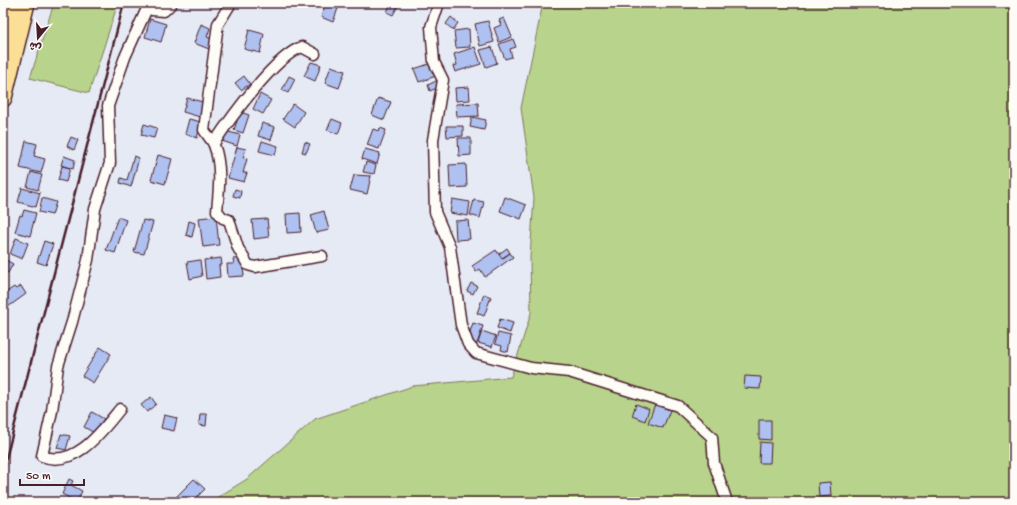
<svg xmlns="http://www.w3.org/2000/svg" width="1017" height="505" viewBox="0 0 1017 505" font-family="'Gochi Hand','Playpen Sans Arabic',sans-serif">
	<rect width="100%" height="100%" fill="#e5eaf5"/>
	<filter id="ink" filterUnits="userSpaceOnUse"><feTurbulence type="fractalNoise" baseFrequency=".025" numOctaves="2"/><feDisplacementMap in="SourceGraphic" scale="8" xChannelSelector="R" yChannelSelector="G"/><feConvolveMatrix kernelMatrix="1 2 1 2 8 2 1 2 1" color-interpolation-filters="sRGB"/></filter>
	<g filter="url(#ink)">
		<path fill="#b8d38b" stroke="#81795b" d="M54 3H118L89 93 30 78Z
			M543 3H1014V502H210L247 479 315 419 413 386 511 377 531 313 530 257 534 198 521 108Z"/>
		<path fill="#aec1f0" stroke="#4a1f2b" d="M326 3H340L333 22 321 17Z
			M391 3 399 4 393 15 387 12Z
			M451 17 458 23 453 30 446 24Z
			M504 18 512 37 499 42 494 28 501 25 499 20Z
			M150 19 166 24 161 42 145 37Z
			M488 21 494 42 480 46 475 24Z
			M201 24 210 28 207 37 212 39 209 49 194 43Z
			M469 29 470 47 456 48 454 31Z
			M249 30 264 34 260 53 244 49Z
			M513 39 516 47 510 49 512 57 505 59 499 44Z
			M475 47 481 64 455 72 453 66 457 65 454 54Z
			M492 47 497 63 486 67 480 50Z
			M311 62 321 65 315 81 304 76Z
			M432 63 436 76 419 82 414 69Z
			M331 66 345 71 339 88 325 83Z
			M244 76 250 84 241 90 235 83Z
			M289 76 295 79 288 93 282 90Z
			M438 80 441 86 430 91 428 85Z
			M469 87 470 100 456 101 455 88Z
			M260 94 271 100 263 114 253 109Z
			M187 98 203 102 200 117 183 112Z
			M378 98 391 102 384 120 372 115Z
			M478 103 479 116 457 117 456 104Z
			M293 104 304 112 295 127 283 119Z
			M240 112 249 115 243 133 234 130Z
			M472 117 486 120 484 130 470 127Z
			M189 119 201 122 197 138 185 134Z
			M332 119 342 123 338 134 327 130Z
			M262 123 275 127 271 140 258 136Z
			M144 124 157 128 154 138 141 135Z
			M446 126H463V136L447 137Z
			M380 128 386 130 379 149 367 145 373 129 379 131Z
			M225 131 240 135 237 146 222 141Z
			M71 137 78 140 74 150 67 146Z
			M458 138H471V155L459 156Z
			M26 141 37 144 34 156 45 159 41 173 20 168Z
			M262 141 278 146 275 155 259 151Z
			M305 142 310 144 306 153 302 152Z
			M237 147 246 149 243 158 247 159 243 173H247L244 182 228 178Z
			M365 149 380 153 377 164 362 159Z
			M158 155 172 159 165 184 151 180Z
			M64 156 75 160 73 169 61 165Z
			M134 156 139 158 131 187 120 183 121 178 127 180Z
			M366 162 376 165 374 174 363 172Z
			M466 164 467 187 450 188 449 165Z
			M62 166 70 168 66 182 58 180Z
			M31 172 42 175 38 190 27 187Z
			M354 175 371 176 367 194 350 190Z
			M22 188 40 193 36 207 18 202Z
			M235 189 241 191 240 198 233 196Z
			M505 197 526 205 521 219 500 211Z
			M42 198 56 202 52 215 39 212Z
			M452 199 470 202 468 216 450 213Z
			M474 200 484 202 480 218 470 215Z
			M24 210 36 213 30 236 15 232 20 215 22 216Z
			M324 211 329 230 316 233 311 215Z
			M300 213 301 232 287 233 286 214Z
			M216 216 219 245 203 247 199 218Z
			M118 217 126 220 115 253 106 250Z
			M267 219 269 237 254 239 252 220Z
			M143 220 153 222 144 254 134 252Z
			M468 220 470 239 456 240 455 221Z
			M189 221 195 223 192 237 186 235Z
			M16 238 28 243 22 259 10 254Z
			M44 241 53 244 46 265 37 262Z
			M507 248 510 253 502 258 499 254Z
			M496 250 502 259 510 253 513 257 485 277 480 269 476 272 472 266Z
			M221 258 222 265H219L220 277 206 279 204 260Z
			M242 258 244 276 228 277 227 264H234L233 259Z
			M4 259 13 264 8 273 3 270Z
			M200 260 202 276 190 279 187 262Z
			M471 283 477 286 473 294 467 291Z
			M21 286 26 294 8 307 3 300 7 296 5 293 14 287 16 289Z
			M484 294 491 297 484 316 477 313Z
			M500 319 513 323 510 333 497 328Z
			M473 323 483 326 477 344 467 341Z
			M482 331 496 336 492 347 478 343Z
			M498 333 511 336 508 352 501 350 502 346 495 344Z
			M100 347 111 354 93 383 82 376Z
			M745 376 761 377 760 389 744 388Z
			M151 397 156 404 147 412 141 405Z
			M636 404 649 409 645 421 632 416Z
			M655 404 670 410 663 428 648 423Z
			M92 412 104 419 96 434 84 427Z
			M200 414H207L206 426 199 425Z
			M164 415 177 418 174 431 161 428Z
			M759 420H771V440L759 439Z
			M61 434 70 436 66 450 57 448Z
			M760 442 771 443 770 463H759Z
			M69 479 73 481 71 485 82 491 77 502 62 494Z
			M194 479 205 489 192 502H171Z
			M830 482 831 496 819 497 818 483Z"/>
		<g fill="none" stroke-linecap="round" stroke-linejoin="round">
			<g stroke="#4a1f2b" stroke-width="13">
				<path id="minor" d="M149 3 152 10 164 11 172 3
					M231 3 218 24 204 130C207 135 212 140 214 145 222 166 219 190 217 211L223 218 229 220 238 248 248 265 255 267 322 256
					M439 3 431 27 434 62 443 80 433 140 435 212 450 247 461 325 468 344 476 353 531 368 569 372 678 406 712 437 714 463 727 502
					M214 143C230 119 275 56 302 47L315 54
					M120 409C102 431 75 469 42 456L52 411 58 366 72 322 88 260 95 209 110 163 108 106 125 57 149 4"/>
			</g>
			<g stroke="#4a1f2b" stroke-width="20">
				<path id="trunk" d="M3 40 14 3
					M3 98 26 3"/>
			</g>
			<use href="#minor" stroke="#fdfcf7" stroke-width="10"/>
			<use href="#trunk" stroke="#fbdf96" stroke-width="17"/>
			<path stroke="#4a1f2b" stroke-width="2.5" d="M3 470 124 3"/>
		</g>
	</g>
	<rect width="1017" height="505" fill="none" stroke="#fdfcf7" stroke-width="16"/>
	<rect x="8" y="8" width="1001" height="489" fill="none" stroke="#4a1f2b" stroke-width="1.5" filter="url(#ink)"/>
	<g transform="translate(38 38) rotate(198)" stroke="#fdfcf7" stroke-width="3" paint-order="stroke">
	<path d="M0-3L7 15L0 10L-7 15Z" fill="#4a1f2b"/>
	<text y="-6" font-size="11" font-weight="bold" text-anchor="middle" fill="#4a1f2b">ش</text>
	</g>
	<path d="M20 479v6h64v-6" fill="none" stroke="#4a1f2b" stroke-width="2"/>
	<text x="26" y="479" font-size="12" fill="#4a1f2b" stroke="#fdfcf7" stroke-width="3" paint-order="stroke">50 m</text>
</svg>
